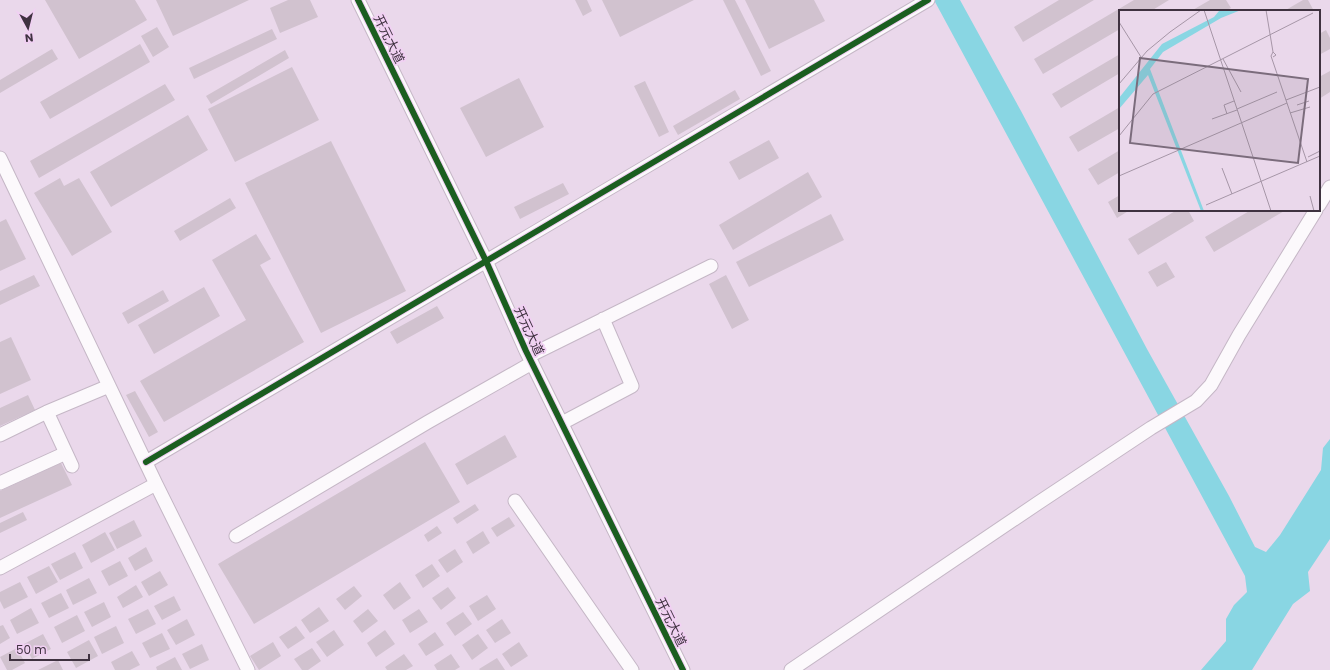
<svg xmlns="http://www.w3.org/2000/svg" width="1330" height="670" viewBox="0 0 1330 670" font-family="Poppins,'Noto Sans SC',sans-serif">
	<rect width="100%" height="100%" fill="#ead8eb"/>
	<path fill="#89d6e3" d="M934 0H960L1021 111 1147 349 1229 496 1255 547 1266 552 1280 535 1321 470 1323 448 1330 439V539L1308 572 1310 591 1293 604 1252 670H1201L1226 641V619L1234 605 1247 592 1245 576Z"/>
	<path fill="#d1c2cf" d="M45 0H135L147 20 79 59Z
		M156 0H249L173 36Z
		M288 0H310L318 17 280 33 270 8Z
		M575 0H587L592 11 583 16Z
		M602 0H694L620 37Z
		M723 0H735L771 71 761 76Z
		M745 0H814L825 21 769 49Z
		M1059 0H1094L1023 42 1014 27Z
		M1134 0H1169L1151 11H1120V29L1043 74 1034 59Z
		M1210 0H1226L1231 8 1225 11H1191Z
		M1303 0H1308L1314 11H1284Z
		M157 27 169 47 153 57 141 36Z
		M272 29 277 39 194 79 189 68Z
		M1326 30 1330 38V49L1319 55V34Z
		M140 44 150 62 50 119 40 102Z
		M52 49 58 59 0 93V80Z
		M285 50 289 58 211 104 206 96Z
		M1120 54V73L1061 108 1052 94Z
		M292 67 319 120 235 162 208 109Z
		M1330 71V92L1319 99V77Z
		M519 78 544 127 486 157 460 108Z
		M645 81 669 132 659 137 634 86Z
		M165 84 175 100 39 178 30 161Z
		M735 90 740 99 678 135 673 126Z
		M1120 107V128L1078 152 1069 137Z
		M188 115 208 150 111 207 90 172Z
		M769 140 779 158 739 180 729 162Z
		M331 141 406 291 321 333 245 183Z
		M1120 150V172L1098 185 1088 169Z
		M808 172 822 197 733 250 719 225Z
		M60 178 64 186 79 178 112 232 72 256 34 193Z
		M563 183 569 194 520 219 514 207Z
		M1120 195V210H1130L1117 218 1108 202Z
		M230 198 236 208 180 241 174 231Z
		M1177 210H1188L1194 221 1138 255 1128 239Z
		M1251 210H1286L1214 252 1205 237Z
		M831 214 844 240 749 287 736 262Z
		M6 219 26 259 0 271V222Z
		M256 234 271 259 260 265 304 342 164 422 140 381 246 320 212 260Z
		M1166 262 1175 277 1157 287 1148 272Z
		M34 275 40 286 0 305V291Z
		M726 275 749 320 732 329 709 284Z
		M204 287 220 316 154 354 138 325Z
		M163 290 169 301 128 324 122 313Z
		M437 306 444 318 397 344 390 332Z
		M11 337 31 380 0 394V342Z
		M135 391 158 432 149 437 126 395Z
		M28 395 35 410 0 426V408Z
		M505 435 517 457 467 485 455 464Z
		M425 442 460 502 254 624 218 564Z
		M61 463 72 485 0 518V491Z
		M475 504 479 510 457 524 453 518Z
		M23 512 27 520 0 533V523Z
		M509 517 515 526 497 537 491 528Z
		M134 520 142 536 117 549 109 533Z
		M437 526 442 533 428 542 424 535Z
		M483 531 490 543 473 554 466 542Z
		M105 532 115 550 91 563 82 545Z
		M146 547 153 561 135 571 128 558Z
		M455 549 463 562 447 573 438 560Z
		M75 552 83 568 60 580 51 564Z
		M120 561 128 576 109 586 101 571Z
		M432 564 440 576 423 588 415 575Z
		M49 566 58 582 36 594 27 577Z
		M160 571 168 585 149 596 141 582Z
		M89 578 97 593 73 605 66 590Z
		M20 582 28 597 4 609 0 601V592Z
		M400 582 411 598 394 610 383 595Z
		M136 585 143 597 123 608 117 597Z
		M354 586 362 596 345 610 336 599Z
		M448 587 456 598 441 610 432 598Z
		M61 593 69 608 49 618 41 603Z
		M487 595 496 609 478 621 469 606Z
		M174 596 181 610 162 620 154 606Z
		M104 602 111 617 92 627 84 612Z
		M319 607 329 621 310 633 301 620Z
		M31 608 39 623 17 634 10 620Z
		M148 609 156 624 136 634 128 619Z
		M368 609 378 621 362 633 353 621Z
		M419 609 428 622 410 633 402 620Z
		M463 612 472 624 455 636 446 623Z
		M77 615 85 631 62 643 54 627Z
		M187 619 195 635 176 645 167 630Z
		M502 619 511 633 495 643 486 630Z
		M3 625 10 638 0 644V626Z
		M116 626 124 643 102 654 94 637Z
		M296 626 305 638 288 649 279 637Z
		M334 630 344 645 327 657 316 642Z
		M385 630 395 644 376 657 367 643Z
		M435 632 444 645 426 656 418 644Z
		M162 633 170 649 150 658 142 643Z
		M43 634 51 649 32 659 24 644Z
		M478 634 488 648 472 660 462 645Z
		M89 640 98 656 76 668 67 652Z
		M273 642 281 656 259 670 250 656Z
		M519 642 528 656 511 667 502 654Z
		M202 644 209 660 190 669 182 654Z
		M17 648 25 663 12 670H7L0 657Z
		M312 648 321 661 308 670H302L294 659Z
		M132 651 140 665 130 670H115L111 662Z
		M404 654 413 666 406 670H387L385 667Z
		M451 654 460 667 455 670H437L434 665Z
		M175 657 182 670H157L156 667Z
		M497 658 505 670H480L479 669Z
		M58 660 63 670H38Z"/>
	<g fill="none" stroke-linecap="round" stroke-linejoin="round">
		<g stroke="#c5b7c6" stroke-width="15">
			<path id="minor" d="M358 0 486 261 526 351 683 670
				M0 158 156 484 248 670
				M1319 205 1330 187
				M529 356 711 266
				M47 412 72 466
				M562 423 632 386 603 319
				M0 435 47 412 109 386
				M146 462 928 0
				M0 483 66 453
				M515 501 632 670
				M236 536 428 422 532 363
				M0 568 156 484
				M791 670 1038 503 1151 428 1196 401 1211 385 1239 335 1316 210"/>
		</g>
		<use href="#minor" stroke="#fcf9fc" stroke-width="13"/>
		<g stroke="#f1d0f3" stroke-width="8">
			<path id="cycleway" d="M358 0 486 261 526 351 683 670
				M146 462 928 0"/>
		</g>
		<use href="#cycleway" stroke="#1b5e20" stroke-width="6"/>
	</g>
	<g text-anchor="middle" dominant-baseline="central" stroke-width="3.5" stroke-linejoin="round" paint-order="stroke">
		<g font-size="13" fill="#3f3240" stroke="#f1d0f3">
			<text transform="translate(389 39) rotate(64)">开元大道</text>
			<text transform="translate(529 331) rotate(65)">开元大道</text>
			<text transform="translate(671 622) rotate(64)">开元大道</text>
		</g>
	</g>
	<g transform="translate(1119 10)">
		<rect width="201" height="201" fill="#ead8eb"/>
		<path d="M122 0 102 8 44 42 31 59 85 201H82L29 65 0 99V88L43 34 95 7 100 1Z" fill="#89d6e3"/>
		<path fill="none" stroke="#a696a7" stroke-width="1" d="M85 0 152 201M147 0 154 42M0 12 22 47M154 47 157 45 154 42 152 46 188 152M104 49 122 82M0 74 28 41 51 22 82 0M167 90 201 77M178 95 190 91M118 99 158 82M171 103 191 97M108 104 105 95 115 91M93 109 118 100M0 126 34 84 194 3M189 147 201 141M103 158 113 184M0 166 168 93M191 186 195 201M87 195 201 146"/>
		<path fill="#7b6c7c" fill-opacity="0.15" stroke="#7b6c7c" stroke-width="2" d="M21 48 189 69 179 153 11 133Z"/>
		<rect width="201" height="201" fill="none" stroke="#3f3240" stroke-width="2"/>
	</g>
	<g transform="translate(28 28) rotate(173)" stroke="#f1d0f3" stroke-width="3" paint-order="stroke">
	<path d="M0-3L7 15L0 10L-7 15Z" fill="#3f3240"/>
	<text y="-6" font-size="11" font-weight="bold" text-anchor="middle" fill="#3f3240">N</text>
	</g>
	<path d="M10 654v6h79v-6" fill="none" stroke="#3f3240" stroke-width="2"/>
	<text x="16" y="654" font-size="12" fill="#3f3240" stroke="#f1d0f3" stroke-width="3" paint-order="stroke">50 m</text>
</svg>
